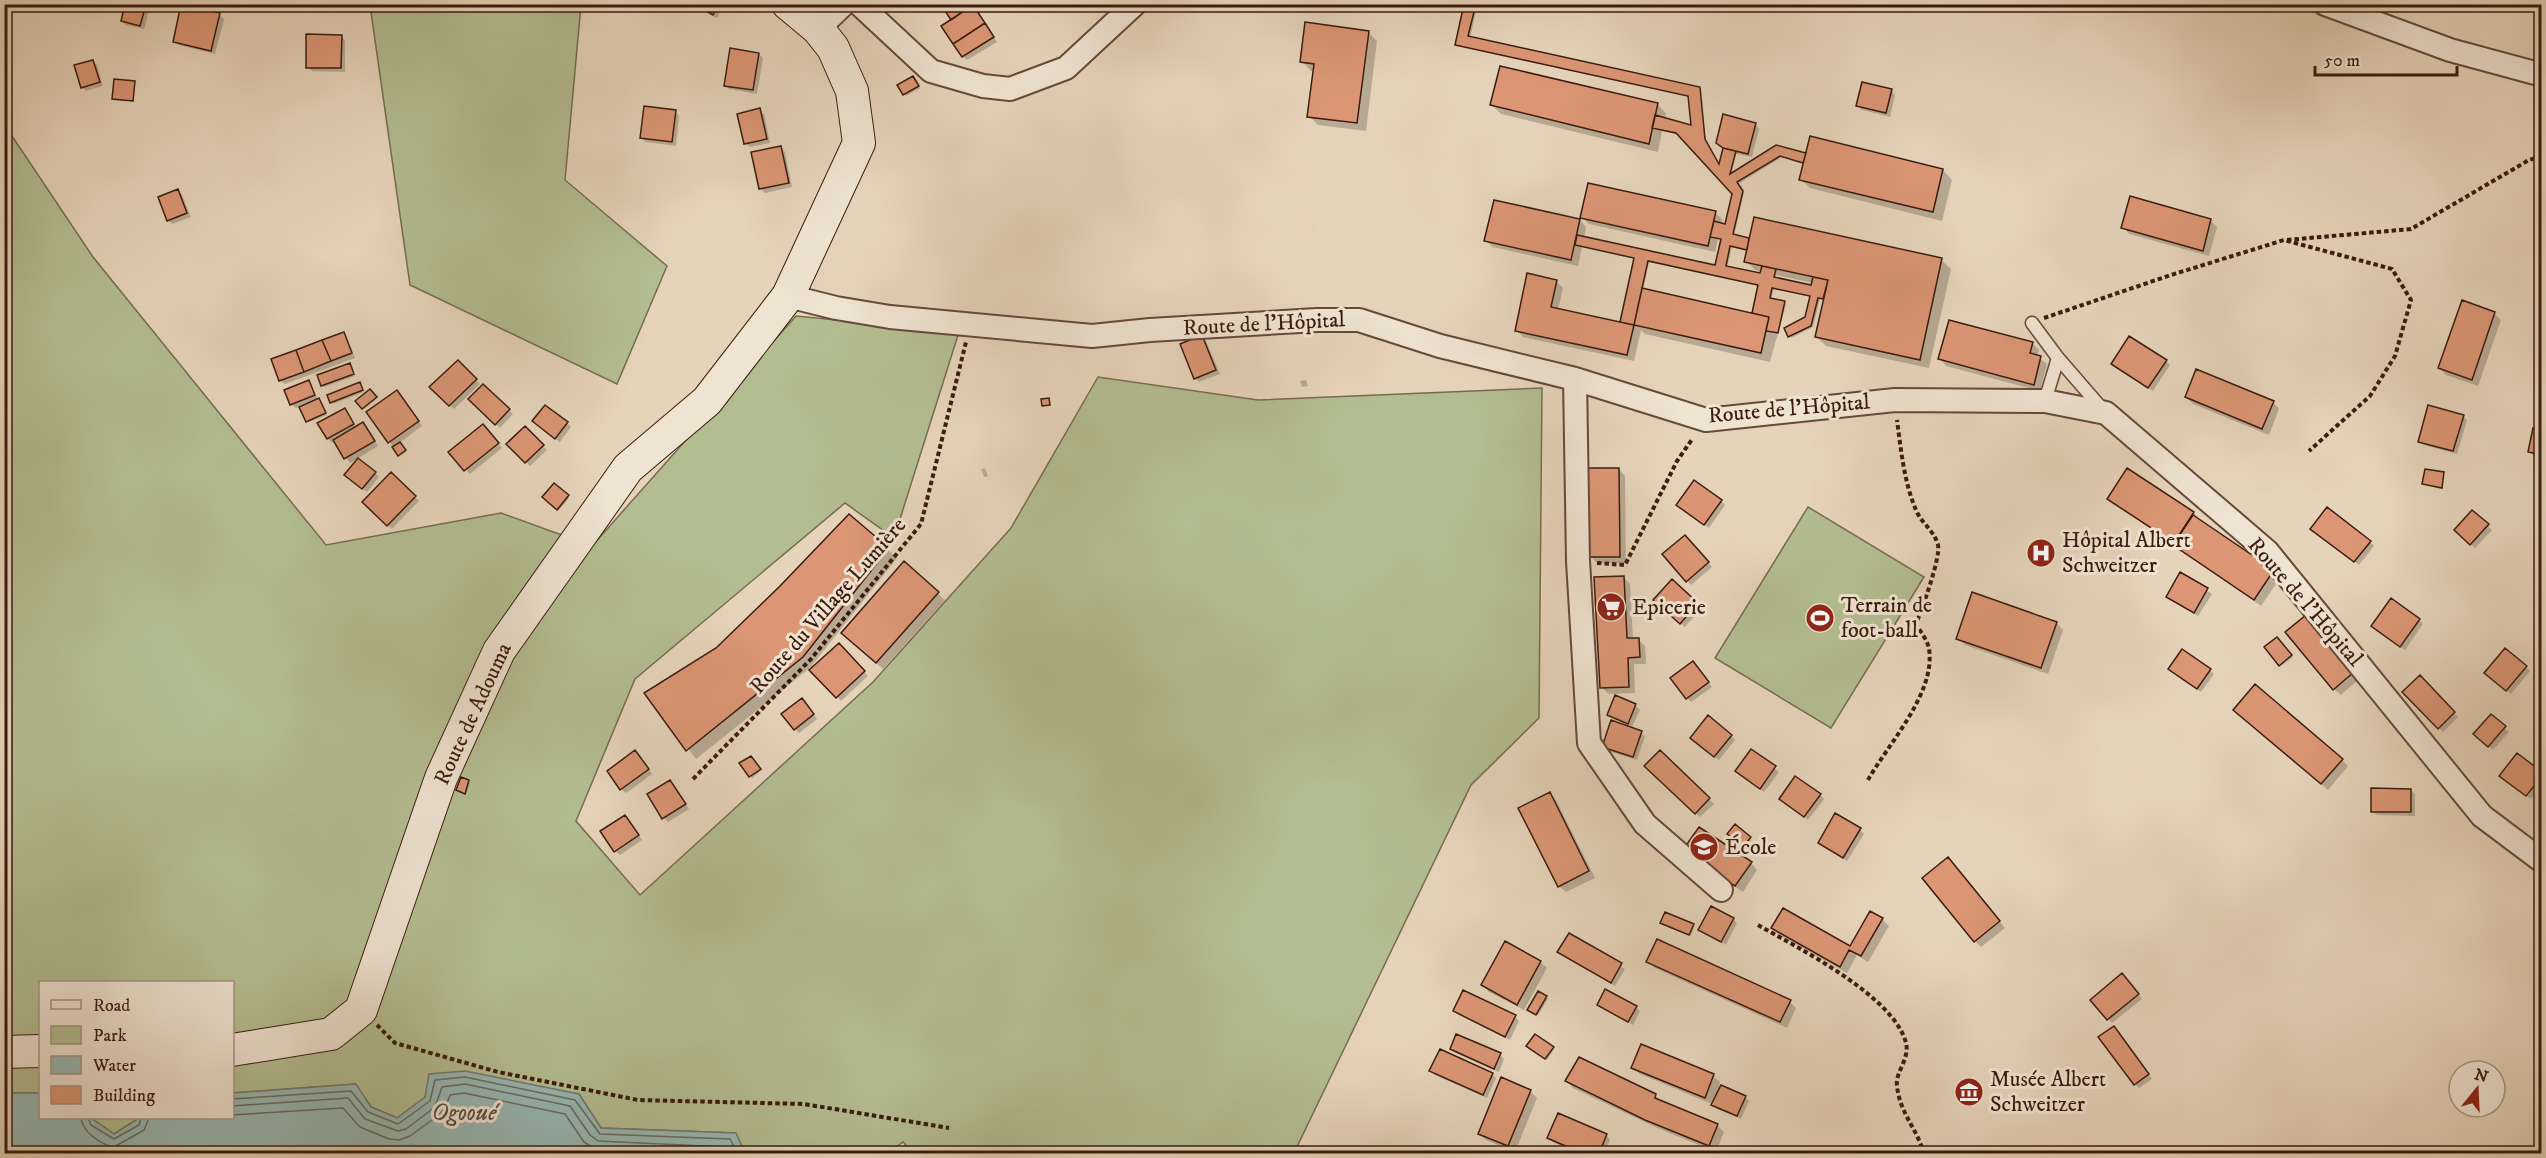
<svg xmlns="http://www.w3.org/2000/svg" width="2546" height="1158" viewBox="0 0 2546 1158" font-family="'IM FELL DW Pica',serif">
	<rect width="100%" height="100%" fill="#e6d4ba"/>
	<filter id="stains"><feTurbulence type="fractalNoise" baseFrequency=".00333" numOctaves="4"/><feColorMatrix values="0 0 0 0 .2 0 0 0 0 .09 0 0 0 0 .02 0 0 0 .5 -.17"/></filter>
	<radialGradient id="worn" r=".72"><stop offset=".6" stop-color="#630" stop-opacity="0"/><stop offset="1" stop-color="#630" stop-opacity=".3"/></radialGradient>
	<path fill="#b3bd91" stroke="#766c50" stroke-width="1.5" d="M370 5H581L565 180 667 266 617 384 410 285Z
		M4 124 93 257 326 545 501 513 592 546 796 316 959 332 894 538 845 503 635 679 576 821 640 895 873 682 1011 528 1098 377 1258 400 1542 388 1539 718 1471 785 1294 1153 914 1154 903 1142 888 1153H745L735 1133 601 1128 579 1094 426 1097 397 1118 371 1107 355 1084 233 1093 232 982H40V1093H5Z
		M1808 507 1924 577 1831 728 1715 658Z
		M91 1118H139L114 1134Z"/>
	<path fill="#96b8b3" stroke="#717971" stroke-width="1.5" d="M465 1071 579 1094 601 1128 736 1133 745 1153H5V1093H40V1118H91L114 1134 139 1118H232L233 1093 356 1084 371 1107 397 1118 425 1097 429 1074Z"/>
	<path fill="#0003" fill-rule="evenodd" d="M126 4 145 6 149 11 144 29 126 25 122 21Z
		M697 4H724L717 18 700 10Z
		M1466 4H1478L1470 38 1700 89 1706 142 1720 167 1725 149 1717 143 1755 124 1759 129 1752 157 1736 154 1731 175 1776 147 1805 154 1943 170 1952 180 1942 221 1810 188 1801 179 1805 164 1782 157 1738 184 1744 193 1734 236 1941 260 1951 269 1929 368 1826 346 1817 337 1825 300 1820 299 1813 327 1791 338 1790 336 1806 317 1811 297 1774 288 1771 300 1786 304 1770 362 1645 334 1641 330 1634 361 1523 337 1516 330 1556 281 1563 288 1558 310 1621 324 1636 259 1582 247 1578 266 1493 247 1486 241 1580 220 1586 227 1584 238 1717 267 1723 240 1718 239 1715 252 1589 224 1582 217 1715 213 1722 219 1721 224 1726 226 1733 194 1679 135 1662 131 1658 152 1501 114 1492 105 1657 104 1666 113 1665 119 1692 127 1690 97 1458 46 1456 44ZM1732 247 1748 251 1746 261 1755 270 1762 272 1761 275 1727 268ZM1649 262 1759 286 1753 312 1757 315 1643 290ZM1776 275 1813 283 1812 287 1776 279Z
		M977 11 997 42 967 60 963 56 961 15Z
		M219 14 224 19 215 54 179 45 174 41Z
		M1368 32 1377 41 1366 131 1318 125 1309 116 1315 71H1311L1302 61Z
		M341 36 345 40V72L312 71 308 67Z
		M759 54 763 58 757 94 729 89 725 85Z
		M93 61 97 65 103 86 86 91 82 87Z
		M915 79 920 88 906 96 904 94Z
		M134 83V102L114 98Z
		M1891 90 1895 95 1890 117 1862 110 1858 106Z
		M759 110 764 114 770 143 750 147 745 143Z
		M675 111 679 116 676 146 646 142 642 138Z
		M781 147 785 152 792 187 765 193 761 189 753 153Z
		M178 191 182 195 191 217 172 224 168 220Z
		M2210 220 2217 227 2209 256 2129 234 2123 227Z
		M2494 313 2501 320 2478 386 2446 375 2440 368Z
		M343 334 347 338 355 358 285 384 280 380Z
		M1202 337 1206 341 1220 374 1199 382 1195 378Z
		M2032 343 2039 350 2037 357 2047 364 2040 391 1946 366 1940 359Z
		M2166 361 2170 365 2153 391 2113 364Z
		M457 362 480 384 454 409 431 387Z
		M351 367 355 376 324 387 322 385Z
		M1306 380 1308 386 1302 387 1300 381Z
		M308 382 327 415 309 422 301 406 296 408 291 404Z
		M360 384 364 392 333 404 329 396Z
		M483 386 513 414 500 428 471 399Z
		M370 391 377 399 364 409 357 401Z
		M401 396 422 426 399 443 406 452 400 456 368 413Z
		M2186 397 2273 402 2279 409 2269 435 2193 404Z
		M345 410 357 428 363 424 367 428 378 446 350 463 335 441 332 443 328 439Z
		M2463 416 2467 420 2457 454 2424 445 2419 441Z
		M567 423 571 427 560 442 538 425Z
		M525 428 547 450 530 466 509 444Z
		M487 430 502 448 470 474 450 452Z
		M2542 432V457L2534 456 2530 452Z
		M985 468 988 476 984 477 981 469Z
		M1619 469 1625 476 1626 563H1597L1590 556Z
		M2128 470 2194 513 2200 520 2199 521 2280 578 2261 606 2109 499Z
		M375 473 379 477 367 492 350 479Z
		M2443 473V488L2423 484Z
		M391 474 419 501 392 529 364 502Z
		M554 485 569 498 559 510 544 497Z
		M1721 501 1725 505 1709 528 1682 509Z
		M2472 512 2492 530 2475 548 2456 530Z
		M850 516 897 558 810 668 696 759 646 693 717 649Z
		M2316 533 2370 542 2374 546 2359 565Z
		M1685 537 1712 567 1691 585 1664 555Z
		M904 564 945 600 883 669 849 639Z
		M2181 574 2212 594 2198 616 2168 597Z
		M1623 577 1630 584 1633 639H1638L1645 646 1646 664H1634L1635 693 1609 694 1602 688Z
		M1672 582 1702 608 1685 627 1659 604Z
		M1973 594 2057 623 2063 630 2048 674 1965 645 1958 638Z
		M2306 617 2359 679 2341 695 2334 689Z
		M2419 620 2423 624 2405 650 2377 630Z
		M2277 639 2293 657 2281 666 2266 648Z
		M838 645 868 676 841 701 811 670Z
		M2505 650 2530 671 2511 694 2490 677Z
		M1697 667 1712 687 1691 702 1687 698Z
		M2210 670 2214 674 2201 692 2174 673Z
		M2420 677 2458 717 2443 732 2404 692Z
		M806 704 817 719 799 733 795 729Z
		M1635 705 1640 710 1631 729 1645 736 1637 760 1608 751 1604 747 1631 726 1609 714Z
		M2242 716 2342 760 2348 766 2328 790Z
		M2491 716 2509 732 2493 750 2475 734Z
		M1731 736 1735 740 1719 760 1696 742Z
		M1752 751 1779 772 1764 792 1741 775Z
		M1660 752 1714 804 1700 817 1646 766Z
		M639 756 652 774 626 793 621 789Z
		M752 759 761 771 752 778 742 764Z
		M2542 774V785L2531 799 2506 780Z
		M462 779 470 783 466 794 458 790Z
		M670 782 689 809 668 822 664 818Z
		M2411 790 2415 794V816L2377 815 2372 811Z
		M1549 794 1556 800 1595 878 1566 892 1559 886Z
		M1820 795 1824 799 1808 820 1781 799Z
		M625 816 642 840 620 855 615 851Z
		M1735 826 1751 840 1745 847 1729 834Z
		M1860 830 1864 834 1847 861 1819 843Z
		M1691 858 1751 863 1757 870 1743 892Z
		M1954 866 2005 928 1981 947 1975 941Z
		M1733 919 1737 923 1726 945 1700 930Z
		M1882 919 1889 926 1868 962 1857 955 1847 973 1779 935 1773 928 1850 948Z
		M1664 924 1693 926 1694 927 1691 936Z
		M1569 935 1625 969 1615 986 1559 952Z
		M1648 961 1790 1002 1796 1008 1787 1028 1655 968Z
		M1540 962 1547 968 1524 1010 1489 992 1483 985Z
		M2126 979 2142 999 2112 1023 2092 1000Z
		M1546 997 1548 999 1538 1015 1530 1011Z
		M1598 1005 1636 1007 1640 1011 1633 1025Z
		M1455 1011 1515 1017 1519 1021 1510 1040Z
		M2118 1032 2152 1079 2139 1088 2135 1084Z
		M1641 1046 1713 1076 1720 1082 1719 1086 1745 1097 1749 1101 1741 1119 1717 1109 1712 1104 1640 1074 1633 1067Z
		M1530 1048H1553L1554 1049 1547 1060Z
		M1451 1049 1500 1055 1504 1059 1499 1072 1456 1053Z
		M1431 1071 1492 1074 1496 1078 1487 1098 1435 1075Z
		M1566 1081 1655 1096 1662 1102 1717 1125 1724 1132 1716 1152 1653 1126 1573 1088Z
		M1530 1091 1537 1098 1515 1152 1486 1140 1479 1133Z
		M1606 1135 1610 1140 1604 1154H1581L1553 1142 1549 1137Z"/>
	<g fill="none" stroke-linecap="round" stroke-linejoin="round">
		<path stroke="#686a60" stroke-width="1.5" d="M232 1099 351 1091 368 1112 398 1124 430 1101 435 1080 465 1077 575 1100 600 1134 730 1139 738 1154
			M232 1106 348 1098 365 1119 398 1131 406 1129 435 1107 442 1087 465 1084 570 1106 590 1135 598 1141 725 1147 730 1154
			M232 1115 343 1108 360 1127 389 1139 399 1140 410 1136 439 1115 445 1108 450 1095 464 1093 565 1114 584 1142 595 1149 676 1154
			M81 1118C82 1131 101 1145 114 1147L144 1130 149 1118
			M88 1118 91 1125 114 1139 139 1125 141 1118"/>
	</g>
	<path fill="#dc9675" stroke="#3a1b0e" stroke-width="1.5" d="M125 4 146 5 140 26 121 21Z
		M181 4 220 13 211 51 173 42Z
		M695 4H718L713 15Z
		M948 4H955L961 13 951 20 943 8Z
		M1464 4H1476L1468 36 1700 87 1705 139 1719 164 1723 148 1736 151 1730 174 1776 145 1806 153 1803 163 1780 156 1737 182 1743 191 1733 234 1749 238 1747 250 1730 246 1726 266 1760 273 1762 266 1776 269 1774 277 1811 285 1813 277 1828 280 1823 299 1818 298 1811 326 1788 337 1784 328 1805 317 1810 296 1772 288 1770 298 1785 301 1778 333 1766 331 1769 317 1752 313 1758 285 1648 261 1634 325 1620 322 1634 258 1575 245 1577 235 1715 265 1721 239 1710 237 1714 221 1725 224 1732 194 1676 133 1652 128 1655 115 1691 125 1688 96 1455 45Z
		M973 5 985 23 953 44 941 26Z
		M1305 22 1369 31 1357 123 1307 117 1314 64 1300 62Z
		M985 23 994 37 962 57 953 44Z
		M306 34 342 35 341 68H306Z
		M730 48 759 53 753 90 724 86Z
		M93 60 100 82 81 88 74 65Z
		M1500 66 1658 103 1649 144 1490 105Z
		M913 76 919 86 903 95 897 85Z
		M114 79 135 81 133 101 112 99Z
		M1862 82 1892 89 1886 113 1856 106Z
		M644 106 676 110 672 142 640 138Z
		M760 108 767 139 744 144 737 114Z
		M1723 114 1756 123 1748 154 1723 148 1716 143Z
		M1810 136 1943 169 1933 212 1799 180Z
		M781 146 789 183 759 189 751 152Z
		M1588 183 1716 211 1708 246 1580 218Z
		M178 189 187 213 167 221 158 197Z
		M2130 196 2211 219 2203 251 2121 228Z
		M1494 200 1580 219 1571 260 1484 241Z
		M1754 217 1942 258 1920 360 1815 337 1828 280 1744 262Z
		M1527 273 1557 280 1551 307 1634 325 1627 355 1515 331Z
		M1642 288 1769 317 1761 353 1634 325Z
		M2462 300 2495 312 2472 380 2438 368Z
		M1949 320 2033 342 2030 353 2041 356 2034 385 1938 359Z
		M344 332 352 353 331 361 322 340Z
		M1202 335 1216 370 1194 379 1180 344Z
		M2129 336 2167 360 2148 388 2111 364Z
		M322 340 331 361 304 372 296 350Z
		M296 350 304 372 279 381 271 359Z
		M458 360 477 379 449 406 429 387Z
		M350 363 354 374 321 386 317 375Z
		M2196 369 2274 401 2262 429 2185 397Z
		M309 380 315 395 290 405 284 390Z
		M360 382 363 390 330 403 327 395Z
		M483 384 510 409 495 425 468 399Z
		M370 389 377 397 362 409 355 401Z
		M397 390 419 421 388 443 366 412Z
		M319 398 326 413 306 422 299 407Z
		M1049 398 1050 405 1042 406 1041 399Z
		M545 405 568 422 555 439 532 421Z
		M2428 405 2464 415 2453 451 2418 442Z
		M345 408 354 424 327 439 317 423Z
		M363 422 375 441 344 459 333 440Z
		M483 424 499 443 464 471 448 452Z
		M525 426 544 445 525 463 506 444Z
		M2533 428 2542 430V455L2528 452Z
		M400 442 406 450 398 456 392 447Z
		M358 458 376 472 362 489 344 475Z
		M1588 468H1619L1620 557H1589Z
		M2127 468 2194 512 2174 543 2107 499Z
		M2425 469 2444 472 2442 488 2422 484Z
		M391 472 416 496 387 526 362 502Z
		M1694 480 1722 500 1704 525 1676 505Z
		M554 483 569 495 557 510 542 497Z
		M2327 507 2371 541 2354 562 2310 529Z
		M2472 510 2489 524 2470 545 2454 530Z
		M849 514 889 548 803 657 686 751 644 693 716 648 780 586Z
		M2193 515 2274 570 2254 600 2173 545Z
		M1685 535 1709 562 1686 582 1662 554Z
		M904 561 939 592 876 663 841 633Z
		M2180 572 2208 588 2194 613 2166 597Z
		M1624 576 1627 638H1639L1640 657 1628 658 1629 687 1600 688 1594 577Z
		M1672 579 1698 603 1680 624 1653 600Z
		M1972 592 2057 622 2041 668 1956 639Z
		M2391 598 2420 619 2400 647 2371 626Z
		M2306 615 2354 672 2333 690 2285 632Z
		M2277 637 2292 655 2279 666 2264 647Z
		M839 643 865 671 836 698 809 670Z
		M2505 648 2527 666 2506 691 2484 673Z
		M2182 649 2211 669 2197 689 2168 669Z
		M1693 661 1709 682 1686 699 1670 678Z
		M2420 675 2455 712 2438 729 2402 692Z
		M2255 684 2343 759 2321 784 2233 710Z
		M1615 695 1636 704 1628 724 1607 715Z
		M802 698 814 714 794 730 781 714Z
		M2491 714 2506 726 2488 747 2473 734Z
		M1708 715 1732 735 1714 757 1690 738Z
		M1611 720 1642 731 1633 757 1602 747Z
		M1751 749 1776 766 1760 789 1735 771Z
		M635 750 649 769 620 790 607 771Z
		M1660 750 1710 798 1695 814 1644 766Z
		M2517 753 2542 772V776L2526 796 2499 776Z
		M751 756 761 769 749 777 739 763Z
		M1795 776 1821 794 1804 817 1779 799Z
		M461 777 469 780 465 794 456 790Z
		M670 780 686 804 662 819 647 794Z
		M2371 788 2411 789V812H2371Z
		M1550 792 1589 871 1558 887 1518 808Z
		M1835 813 1861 828 1843 858 1818 843Z
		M625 815 639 835 614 852 600 831Z
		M1735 824 1751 837 1743 847 1727 834Z
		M1699 827 1752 862 1735 886 1682 851Z
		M1948 857 2000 921 1974 942 1922 878Z
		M1711 906 1734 918 1721 942 1698 930Z
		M1783 908 1850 946 1870 911 1883 918 1861 956 1849 950 1840 967 1771 928Z
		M1665 912 1694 924 1689 935 1660 923Z
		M1569 933 1622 963 1611 983 1557 952Z
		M1657 939 1791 1000 1780 1022 1646 962Z
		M1505 941 1541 961 1517 1005 1481 985Z
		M2122 973 2139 994 2107 1020 2090 1000Z
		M1605 989 1637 1006 1628 1022 1597 1005Z
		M1463 990 1516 1015 1505 1037 1453 1011Z
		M1538 991 1547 996 1536 1015 1527 1010Z
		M2114 1026 2149 1074 2134 1085 2098 1037Z
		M1456 1034 1501 1053 1494 1069 1450 1049Z
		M1535 1034 1554 1047 1545 1059 1526 1046Z
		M1641 1044 1714 1074 1705 1098 1631 1068Z
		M1440 1049 1493 1073 1483 1095 1429 1071Z
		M1579 1057 1656 1094 1655 1098 1718 1124 1709 1146 1645 1120 1565 1081Z
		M1501 1077 1531 1090 1508 1146 1478 1134Z
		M1721 1085 1746 1096 1737 1116 1711 1105Z
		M1558 1113 1607 1134 1599 1154H1584L1547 1138Z"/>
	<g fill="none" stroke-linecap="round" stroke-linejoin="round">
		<g stroke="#654939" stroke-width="15">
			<path id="lane" d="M2032 323 2058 358 2103 410
				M2045 401 2058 358"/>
		</g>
		<g stroke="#654939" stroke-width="26">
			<path id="street" d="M859 4 931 71 983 86 1010 89 1066 68 1135 4
				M2325 4 2450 50 2542 75
				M818 29 844 4
				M788 296 836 308 890 317 1092 336 1150 330 1317 320H1359L1440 346 1575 379 1706 420 1895 400 2045 401 2106 413 2267 551 2482 816 2542 861
				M1575 379 1578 561 1589 743 1645 824 1721 890"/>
		</g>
		<g stroke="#3a1b0e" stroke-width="34">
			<path id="secondary" d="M232 1050 331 1034 361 1010 441 778 499 651 628 468 707 401 788 296 859 143 852 91 833 48 818 29 788 4
				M4 1052 40 1051"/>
		</g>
		<path stroke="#3a1b0e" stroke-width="4" stroke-dasharray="4.5 3" stroke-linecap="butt" d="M2287 240 2411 229 2529 160 2542 156
			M2044 318 2171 275 2284 240 2392 269 2411 300 2395 356 2370 396 2309 451
			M1597 563 1625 565 1677 461 1693 438
			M693 779 811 659 921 524 966 342
			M1868 780C1888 744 1936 693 1929 649 1928 641 1920 631 1916 624 1922 609 1941 557 1938 545 1934 530 1921 523 1916 510 1904 482 1901 450 1897 420
			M1758 925C1798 948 1894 996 1906 1043 1910 1059 1895 1072 1897 1086 1900 1114 1917 1128 1924 1154
			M377 1025 395 1043 498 1072 638 1100 804 1104 949 1128"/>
		<use href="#lane" stroke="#efe3d2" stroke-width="12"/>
		<use href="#street" stroke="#efe3d2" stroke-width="22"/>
		<use href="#secondary" stroke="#efe3d2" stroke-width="32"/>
	</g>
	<defs>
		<g id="hospital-disc" transform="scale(1.5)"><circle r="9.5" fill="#8f2418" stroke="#efe3d2"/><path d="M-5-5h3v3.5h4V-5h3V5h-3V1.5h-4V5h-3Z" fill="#fff"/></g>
		<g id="supermarket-disc" transform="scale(1.5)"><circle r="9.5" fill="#8f2418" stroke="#efe3d2"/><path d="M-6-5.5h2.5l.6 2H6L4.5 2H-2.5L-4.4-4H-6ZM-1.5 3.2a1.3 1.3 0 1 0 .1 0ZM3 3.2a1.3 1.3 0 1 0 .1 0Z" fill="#fff"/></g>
		<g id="stadium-disc" transform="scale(1.5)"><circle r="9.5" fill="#8f2418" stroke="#efe3d2"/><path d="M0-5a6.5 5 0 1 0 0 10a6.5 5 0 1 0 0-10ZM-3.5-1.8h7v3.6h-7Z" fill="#fff"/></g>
		<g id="school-disc" transform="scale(1.5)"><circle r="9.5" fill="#8f2418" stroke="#efe3d2"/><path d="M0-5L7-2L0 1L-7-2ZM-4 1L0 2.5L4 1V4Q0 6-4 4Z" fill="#fff"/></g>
		<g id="museum-disc" transform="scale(1.5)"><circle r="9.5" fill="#8f2418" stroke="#efe3d2"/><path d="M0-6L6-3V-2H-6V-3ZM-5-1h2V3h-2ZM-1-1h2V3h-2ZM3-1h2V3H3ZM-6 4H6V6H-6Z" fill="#fff"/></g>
	</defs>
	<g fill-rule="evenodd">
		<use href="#hospital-disc" x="2041" y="553"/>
		<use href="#supermarket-disc" x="1611" y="607"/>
		<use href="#stadium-disc" x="1820" y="618"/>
		<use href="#school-disc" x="1704" y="847"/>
		<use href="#museum-disc" x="1969" y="1092"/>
	</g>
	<g text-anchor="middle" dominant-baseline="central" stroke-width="6" stroke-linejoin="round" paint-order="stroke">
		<g font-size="22" fill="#3a1b0e" stroke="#efe3d2">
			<text transform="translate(1264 324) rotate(-3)">Route de l'Hôpital</text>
			<text transform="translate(1789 409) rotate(-5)">Route de l'Hôpital</text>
			<text transform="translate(2305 602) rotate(49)">Route de l'Hôpital</text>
			<text transform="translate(828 606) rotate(-49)">Route du Village Lumière</text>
			<text transform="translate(473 714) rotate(-65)">Route de Adouma</text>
		</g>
		<g font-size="22" fill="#3a1b0e" stroke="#efe3d2" text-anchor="start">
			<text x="2062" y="540">Hôpital Albert<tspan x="2062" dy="25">Schweitzer</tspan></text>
			<text x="1841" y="605">Terrain de<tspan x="1841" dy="25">foot-ball</tspan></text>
			<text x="1632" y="607">Epicerie</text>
			<text x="1725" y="847">École</text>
			<text x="1990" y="1079">Musée Albert<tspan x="1990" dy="25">Schweitzer</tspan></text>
		</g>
		<g font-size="24" font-style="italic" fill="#564a40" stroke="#efe3d2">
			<text x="464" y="1113">Ogooué</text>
		</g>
	</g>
	<rect width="2546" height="1158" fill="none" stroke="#e6d4ba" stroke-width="24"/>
	<rect x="6" y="6" width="2534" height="1146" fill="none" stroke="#3a1b0e" stroke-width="3"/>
	<rect x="12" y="12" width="2522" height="1134" fill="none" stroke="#3a1b0e" stroke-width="1.5"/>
	<rect x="39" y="981" width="195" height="138" fill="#efe3d2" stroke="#a79384" stroke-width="1.5"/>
	<rect x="51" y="1000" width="30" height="9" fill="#efe3d2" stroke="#a79384" stroke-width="1.5"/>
	<text x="93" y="1011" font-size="18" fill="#3a1b0e">Road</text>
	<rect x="51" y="1026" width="30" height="18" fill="#b3bd91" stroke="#a79384" stroke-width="1.5"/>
	<text x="93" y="1041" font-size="18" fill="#3a1b0e">Park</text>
	<rect x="51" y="1056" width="30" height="18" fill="#96b8b3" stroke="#a79384" stroke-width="1.5"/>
	<text x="93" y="1071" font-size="18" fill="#3a1b0e">Water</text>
	<rect x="51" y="1086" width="30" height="18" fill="#dc9675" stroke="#a79384" stroke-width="1.5"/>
	<text x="93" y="1101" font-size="18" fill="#3a1b0e">Building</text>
	<g transform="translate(2477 1089) rotate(18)"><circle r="28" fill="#efe3d2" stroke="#a79384" stroke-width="1.5"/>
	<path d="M0-4.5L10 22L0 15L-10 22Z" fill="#8f2418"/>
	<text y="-9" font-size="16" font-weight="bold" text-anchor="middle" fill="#3a1b0e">N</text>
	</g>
	<path d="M2315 66v9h142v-9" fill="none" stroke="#3a1b0e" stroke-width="3"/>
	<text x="2324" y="66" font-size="18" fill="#3a1b0e" stroke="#efe3d2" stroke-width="4.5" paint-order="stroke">50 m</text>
	<rect width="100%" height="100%" filter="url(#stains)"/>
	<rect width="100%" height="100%" fill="url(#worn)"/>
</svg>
